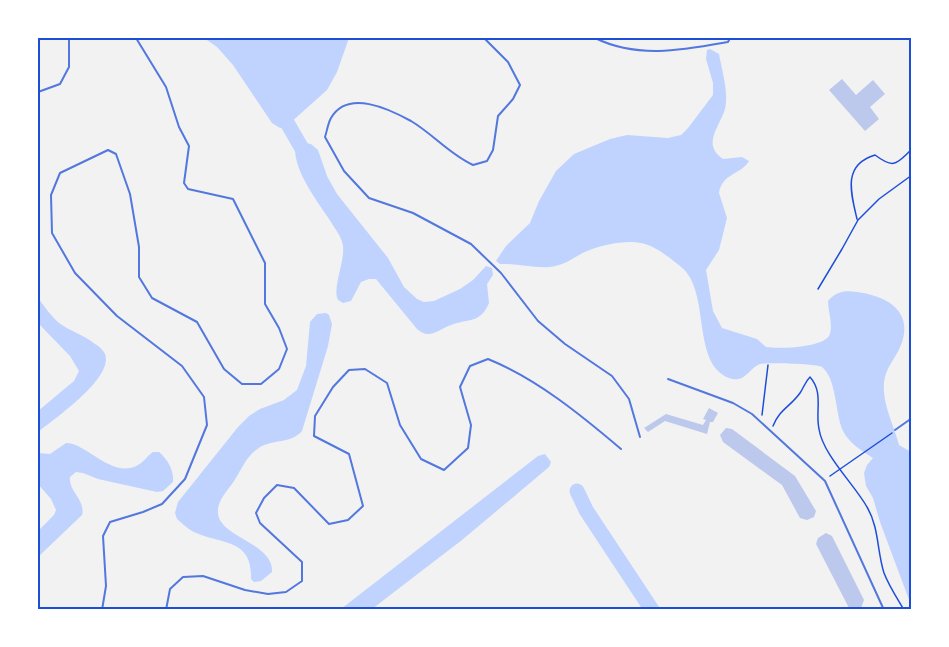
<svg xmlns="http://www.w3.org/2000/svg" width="949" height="647" viewBox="0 0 949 647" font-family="'PT Sans Narrow',sans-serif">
	<rect width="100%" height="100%" fill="#f2f2f2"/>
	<path fill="#bfd3fe" d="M204 38H349L337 72 327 90 289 124 280 128 272 123 233 65 217 47Z
		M710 49 719 54C722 70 727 87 726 102 726 122 698 142 723 159L742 157 749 161C742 174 722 173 719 193L727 218 719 250 706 270 713 311 722 328 757 339 766 347C779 349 825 348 830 334 833 323 828 312 828 301 836 291 846 290 857 292 887 296 914 311 901 345 896 358 885 368 884 383 882 404 894 425 899 445L911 452V605L880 522 873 498 866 486 864 473 867 465 873 458C862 451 849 443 843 431 835 414 837 379 822 367 820 364 766 362 760 364 749 368 745 384 729 378 690 363 712 290 680 266 670 258 654 245 641 243 625 240 602 245 587 251 577 255 570 262 559 265 541 271 519 263 500 264L496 261 506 246 530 223 539 201 556 171 574 154 610 139 627 135 668 138 681 135 688 128 713 95V83L706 59 707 50Z
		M299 142 311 144 318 150 327 176 337 194 388 258 404 287 417 299 424 302 434 301 460 289 473 280 486 266 492 268 493 275 487 284 489 303C480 324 469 318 451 325 438 330 429 340 417 329L376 279H369L361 282 351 301 343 303 338 300C332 289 345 261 343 246 342 237 335 229 331 222 318 202 290 167 296 143Z
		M38 298C44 306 51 316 59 323 70 331 84 335 95 344 99 346 103 350 105 354 114 378 54 419 38 432V411L74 381 79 371 70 356 38 323Z
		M326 313 329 315 332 324 328 346 302 431C290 445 270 438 256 450 245 458 240 473 232 484 226 492 217 502 218 513 219 537 274 543 272 572L261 581 254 582 251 579C253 537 219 545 192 531 187 528 182 523 177 519L175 513 178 502 238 427 249 416 260 409 284 400 297 390 306 366 310 322 317 314Z
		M66 443C87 443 113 480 138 465 144 462 147 456 153 452H159C168 460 174 470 173 482L163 491 157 492 98 479 83 473 76 472 70 477C68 491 86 500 82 515L38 557V531L54 515 56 510 51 499 38 484V453L50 454Z
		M545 454 551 462 549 467 462 540 372 609H341L538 456Z"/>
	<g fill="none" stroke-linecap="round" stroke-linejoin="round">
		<path stroke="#bfd3fe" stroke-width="15" d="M278 107 308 159
			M577 491 586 510 652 610"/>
	</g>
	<path fill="#bdc9ec" d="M842 79 856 95 873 80 885 94 870 107 879 119 865 131 829 90Z
		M709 408 718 413 713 422H710L707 434 665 421 648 432 644 428 666 414 703 425 706 420 703 419Z
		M726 428 732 429 795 476 816 511 814 517 807 520 800 518 782 485 723 442 720 435Z
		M826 533 832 536 864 600 861 608 858 610 849 608 816 544 818 538Z"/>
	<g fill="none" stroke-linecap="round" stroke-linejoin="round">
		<path stroke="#1d4ed8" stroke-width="1.5" d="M857 219C851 193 842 165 875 155 895 170 897 163 912 149
			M818 289 842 249 858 220 879 199 912 175
			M762 415 768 365
			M773 426C779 410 791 406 800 393 804 387 805 382 810 377 824 393 815 411 819 429 823 455 854 484 867 507 879 527 877 551 884 573 889 586 897 598 904 610
			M830 476 892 433"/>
		<path stroke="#5277de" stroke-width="2" d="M484 38 508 62 520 85 513 99 498 116 493 150 487 161 473 165C449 154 433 134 411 121 389 109 348 89 331 118 328 123 327 131 325 137L344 171 369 198 413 213 471 244 501 273 538 321 565 344 612 376 629 399 640 437
			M595 38C638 59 683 50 728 42L730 38
			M38 92 60 84 69 67V38
			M668 379 733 403 752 414 825 481 884 610
			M895 430 912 418
			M102 610 106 586 103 536 110 522 143 512 162 504 185 479 207 425 204 397 182 366 117 316 75 273 52 233 51 195 60 173 108 150 116 154 130 194 139 247V277L152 298 197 322 224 369 242 384H261L279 369 287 349 279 328 265 304V263L233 199 188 189 184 183 189 146 179 127 166 87 136 38
			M166 610 170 589 183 577 203 576 245 590 268 594 286 592 302 581V562L260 523 256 513 264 498 277 485 294 488 329 524 348 520 363 506 349 454 314 436 315 416 333 387 349 370 365 369 387 383 400 425 421 459 444 470 468 448 471 425 460 387 470 366 488 359C537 379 581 415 621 449"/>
	</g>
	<rect width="949" height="647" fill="none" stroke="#ffffff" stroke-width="78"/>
	<rect x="39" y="39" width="871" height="569" fill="none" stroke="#1d4ed8" stroke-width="2"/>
</svg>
